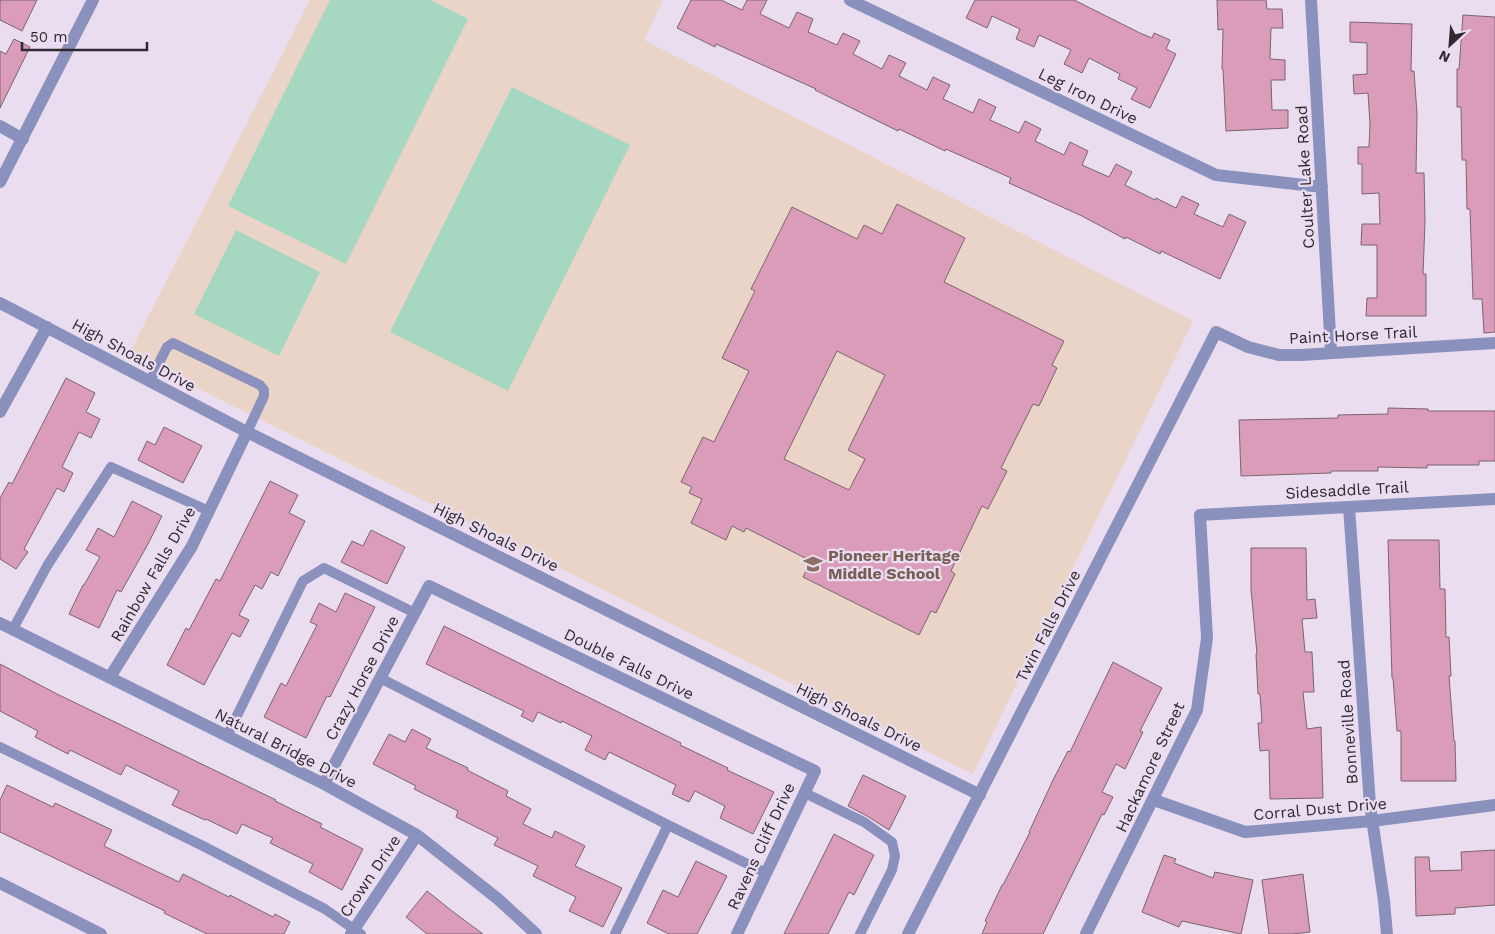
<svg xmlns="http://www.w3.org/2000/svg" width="1495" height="934" viewBox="0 0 1495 934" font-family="'Work Sans',sans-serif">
	<rect width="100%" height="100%" fill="#ebddf0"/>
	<path fill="#ead4c7" d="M310 0H663L644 40 1193 321 973 774 129 354Z"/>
	<path fill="#a6d8c1" d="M330 0H430L468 19 346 264 228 206Z
		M512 87 630 145 508 391 390 332Z
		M236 230 320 272 279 356 194 314Z"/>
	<path fill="#db9cba" stroke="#79656e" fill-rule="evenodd" d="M0 0H37L22 31 0 20Z
		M691 0H721L742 10 747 0H767L760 14 789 28 797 12 813 19 808 32 837 45 843 33 860 41 853 54 882 69 889 55 906 63 899 76 927 90 933 77 950 85 943 99 973 113 979 99 996 107 990 120 1019 133 1025 121 1041 129 1035 141 1064 155 1070 142 1088 151 1082 165 1109 177 1116 164 1132 172 1125 185 1155 200 1156 198 1176 208 1182 196 1199 204 1194 214 1223 227 1229 214 1246 222 1220 279 1161 251 1160 254 1126 237 1125 239 1082 216 1009 183 1011 178 946 149 945 151 899 129 898 131 815 90 816 89 716 44 715 47 677 28Z
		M975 0H1074L1140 33 1152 38 1154 33 1170 40 1166 49 1176 54 1150 108 1131 99 1137 88 1118 79 1120 74 1089 58 1082 73 1064 64 1071 50 1039 35 1034 47 1016 39 1020 29 992 16 987 28 966 18Z
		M1217 0H1266L1267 9H1282L1283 28H1271L1270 59 1285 60V80H1271L1272 110H1288V128L1226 131 1223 69H1222L1223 29 1218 30Z
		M1463 15 1495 17V332L1484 333 1482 299H1473L1470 209H1467L1466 160H1462L1461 107H1457V69H1459Z
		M1350 22 1412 24 1411 71H1414L1417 114 1416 173H1424L1425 222 1423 274H1426V316H1366L1367 298H1377V245H1361L1362 224H1380L1379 193 1362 194V164H1358V147H1369L1370 124 1368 93 1354 94 1353 75 1367 74V43L1350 42Z
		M14 39 30 47 0 108V51L6 54Z
		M897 204 965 238 944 282 1064 341 1052 365 1057 368 1039 406 1033 404 1001 468 1007 471 988 509 982 506 951 571 955 574 936 613 931 611 919 635 803 577 811 561 746 528 744 532 732 526 726 540 691 523 702 499 689 493 692 487 681 482 703 437 714 442 749 371 722 358 755 291 751 289 792 207 857 239 864 225 882 234ZM837 351 885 375 848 450 865 459 849 490 784 459Z
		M66 378 95 393 86 412 100 419 91 438 79 432 62 467 73 473 64 492 57 488 24 549 28 552 16 569 0 559V498L9 482 12 484Z
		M1388 408 1428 409V411H1495V461H1479V465H1427V468L1378 467V471H1331V473L1241 476 1239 420 1338 418V415L1388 414Z
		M164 427 202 446 183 483 138 460 147 441 155 445Z
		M270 481 298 495 289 513 305 521 278 576 271 572 262 589 255 585 239 615 249 620 240 637 232 633 204 685 167 665 186 628 189 630 216 579 220 581Z
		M132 501 162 516 148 544 121 592 117 590 99 628 69 614 83 585H84L100 557 86 550 98 528 114 537Z
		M371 530 405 547 387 584 341 562 352 541 363 546Z
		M1388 540H1439L1440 589H1445L1446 637H1449L1451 676H1449L1454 741H1455L1456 781H1401V731H1397L1393 678H1392Z
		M1251 548H1306L1307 600 1315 599 1317 618 1302 619 1305 652H1312L1314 692H1303L1307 729 1321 727 1323 798 1270 799 1269 750 1260 751 1258 723H1262L1260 694H1258L1256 654H1257L1251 589Z
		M345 593 375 607 330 697 327 696 306 738 264 717 281 683 286 686 317 625 310 622 319 603 336 612Z
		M444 626 681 743 680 745 728 768 727 770 774 792 753 834 720 818 725 806 695 791 689 802 672 794 676 785 609 752 605 760 585 750 592 736 562 721 561 723 538 712 533 722 521 716 524 711 426 664Z
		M1113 662 1162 688 1140 731 1143 732 1125 769 1116 764 1102 792 1113 797 1104 815 1102 814 1043 934H982L987 922 985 921 1002 885H1003L1030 832H1029L1053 780 1068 751 1070 752Z
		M0 664 57 694 276 800 275 801 322 824 320 827 363 849 342 890 309 872 313 864 270 843 273 838 242 824 237 834 206 819 205 820 172 805 179 791 126 765 121 775 70 750 68 754 35 737 38 731 0 711Z
		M412 729 431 739 426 748 468 768 467 770 508 791 506 796 531 809 523 824 552 838 555 831 585 846 575 866 622 888 603 927 569 911 576 897 533 876 538 866 494 845 498 838 456 817 458 811 414 789 416 786 373 764 389 734 405 742Z
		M863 775 906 796 889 830 867 816 848 806Z
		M7 785 53 807 55 803 112 830 104 846 139 863 179 882 183 874 229 897 230 895 273 917 275 914 290 922 284 934H207L164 913 165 911 0 832V800Z
		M834 834 874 855 854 895 849 892 828 934H784Z
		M1495 850V905L1455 908V914L1416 916 1415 857H1429L1430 871 1462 870 1461 852Z
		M1164 855 1176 859 1174 863 1213 878 1215 872 1253 880 1241 934 1182 921 1179 927 1142 912Z
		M696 861 727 876 697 934H669L647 923 663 890 678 897Z
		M1303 874 1310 932 1292 934H1269L1262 880Z
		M427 891 452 911 483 934H427L406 917Z"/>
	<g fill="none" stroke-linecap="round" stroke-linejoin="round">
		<path stroke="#8a91bd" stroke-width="10" d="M150 381 167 347 173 343 260 385 264 390V396L247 432
			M13 629 47 566 111 467 209 511
			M380 678 668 825 766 873
			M227 736 303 581 324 568 415 613
			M0 747 201 845 325 909 361 934
			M805 793 864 822 892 842 895 856 892 870 860 934
			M615 934 668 825"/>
		<path stroke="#8a91bd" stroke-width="12" d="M850 0 1216 175 1322 187
			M1311 0 1331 352
			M0 126 23 139
			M0 412 47 327
			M1349 507 1370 805 1384 901 1387 934
			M0 623 324 784 417 835 498 899 536 934
			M110 677 192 546 247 432
			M324 784 429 586 815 771 737 934
			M1154 800 1245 832 1372 821 1495 805
			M0 883 101 934
			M351 934 417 835
			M1086 934 1197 710 1207 638 1200 515 1495 499"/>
		<path stroke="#8a91bd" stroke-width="12" d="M0 182 93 0
			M0 303 247 432 980 795
			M908 934 1216 332 1248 347 1279 355H1301L1495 343"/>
	</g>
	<defs>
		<g id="school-bare" transform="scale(1.5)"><path d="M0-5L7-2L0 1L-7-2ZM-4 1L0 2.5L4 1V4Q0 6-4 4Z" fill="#8d6e63" stroke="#ebddf0" stroke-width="2.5" paint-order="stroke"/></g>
	</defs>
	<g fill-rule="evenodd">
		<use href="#school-bare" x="813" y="564"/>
	</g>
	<g text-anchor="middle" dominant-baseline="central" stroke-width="4.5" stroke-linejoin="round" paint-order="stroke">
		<g font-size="16" fill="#2f2a31" stroke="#ebddf0">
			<text transform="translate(1088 96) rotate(26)">Leg Iron Drive</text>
			<text transform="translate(1305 177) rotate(-93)">Coulter Lake Road</text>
			<text transform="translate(1353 335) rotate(-3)">Paint Horse Trail</text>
			<text transform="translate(134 355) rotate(28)">High Shoals Drive</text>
			<text transform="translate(1347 490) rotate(-3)">Sidesaddle Trail</text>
			<text transform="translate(496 537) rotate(26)">High Shoals Drive</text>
			<text transform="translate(153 574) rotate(-60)">Rainbow Falls Drive</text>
			<text transform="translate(1048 626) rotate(-63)">Twin Falls Drive</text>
			<text transform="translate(629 664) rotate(26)">Double Falls Drive</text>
			<text transform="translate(362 678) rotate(-62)">Crazy Horse Drive</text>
			<text transform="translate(859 717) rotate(26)">High Shoals Drive</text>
			<text transform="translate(1348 722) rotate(-94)">Bonneville Road</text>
			<text transform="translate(286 748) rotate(27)">Natural Bridge Drive</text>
			<text transform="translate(1150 767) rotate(-65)">Hackamore Street</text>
			<text transform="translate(1320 809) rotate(-5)">Corral Dust Drive</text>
			<text transform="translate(761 846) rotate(-65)">Ravens Cliff Drive</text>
			<text transform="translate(370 876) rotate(-56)">Crown Drive</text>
		</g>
		<g font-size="16" font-weight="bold" fill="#785e54" stroke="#ebddf0" text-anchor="start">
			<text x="828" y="555">Pioneer Heritage<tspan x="828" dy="18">Middle School</tspan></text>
		</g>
	</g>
	<g transform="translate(1450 45) rotate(206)" stroke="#ebddf0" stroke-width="4" paint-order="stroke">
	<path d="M0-4L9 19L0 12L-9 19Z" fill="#2f2a31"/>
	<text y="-8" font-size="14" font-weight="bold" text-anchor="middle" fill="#2f2a31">N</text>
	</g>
	<path d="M22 42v8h125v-8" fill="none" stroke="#2f2a31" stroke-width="2.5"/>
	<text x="30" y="42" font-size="15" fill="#2f2a31" stroke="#ebddf0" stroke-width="4" paint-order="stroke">50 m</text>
</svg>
